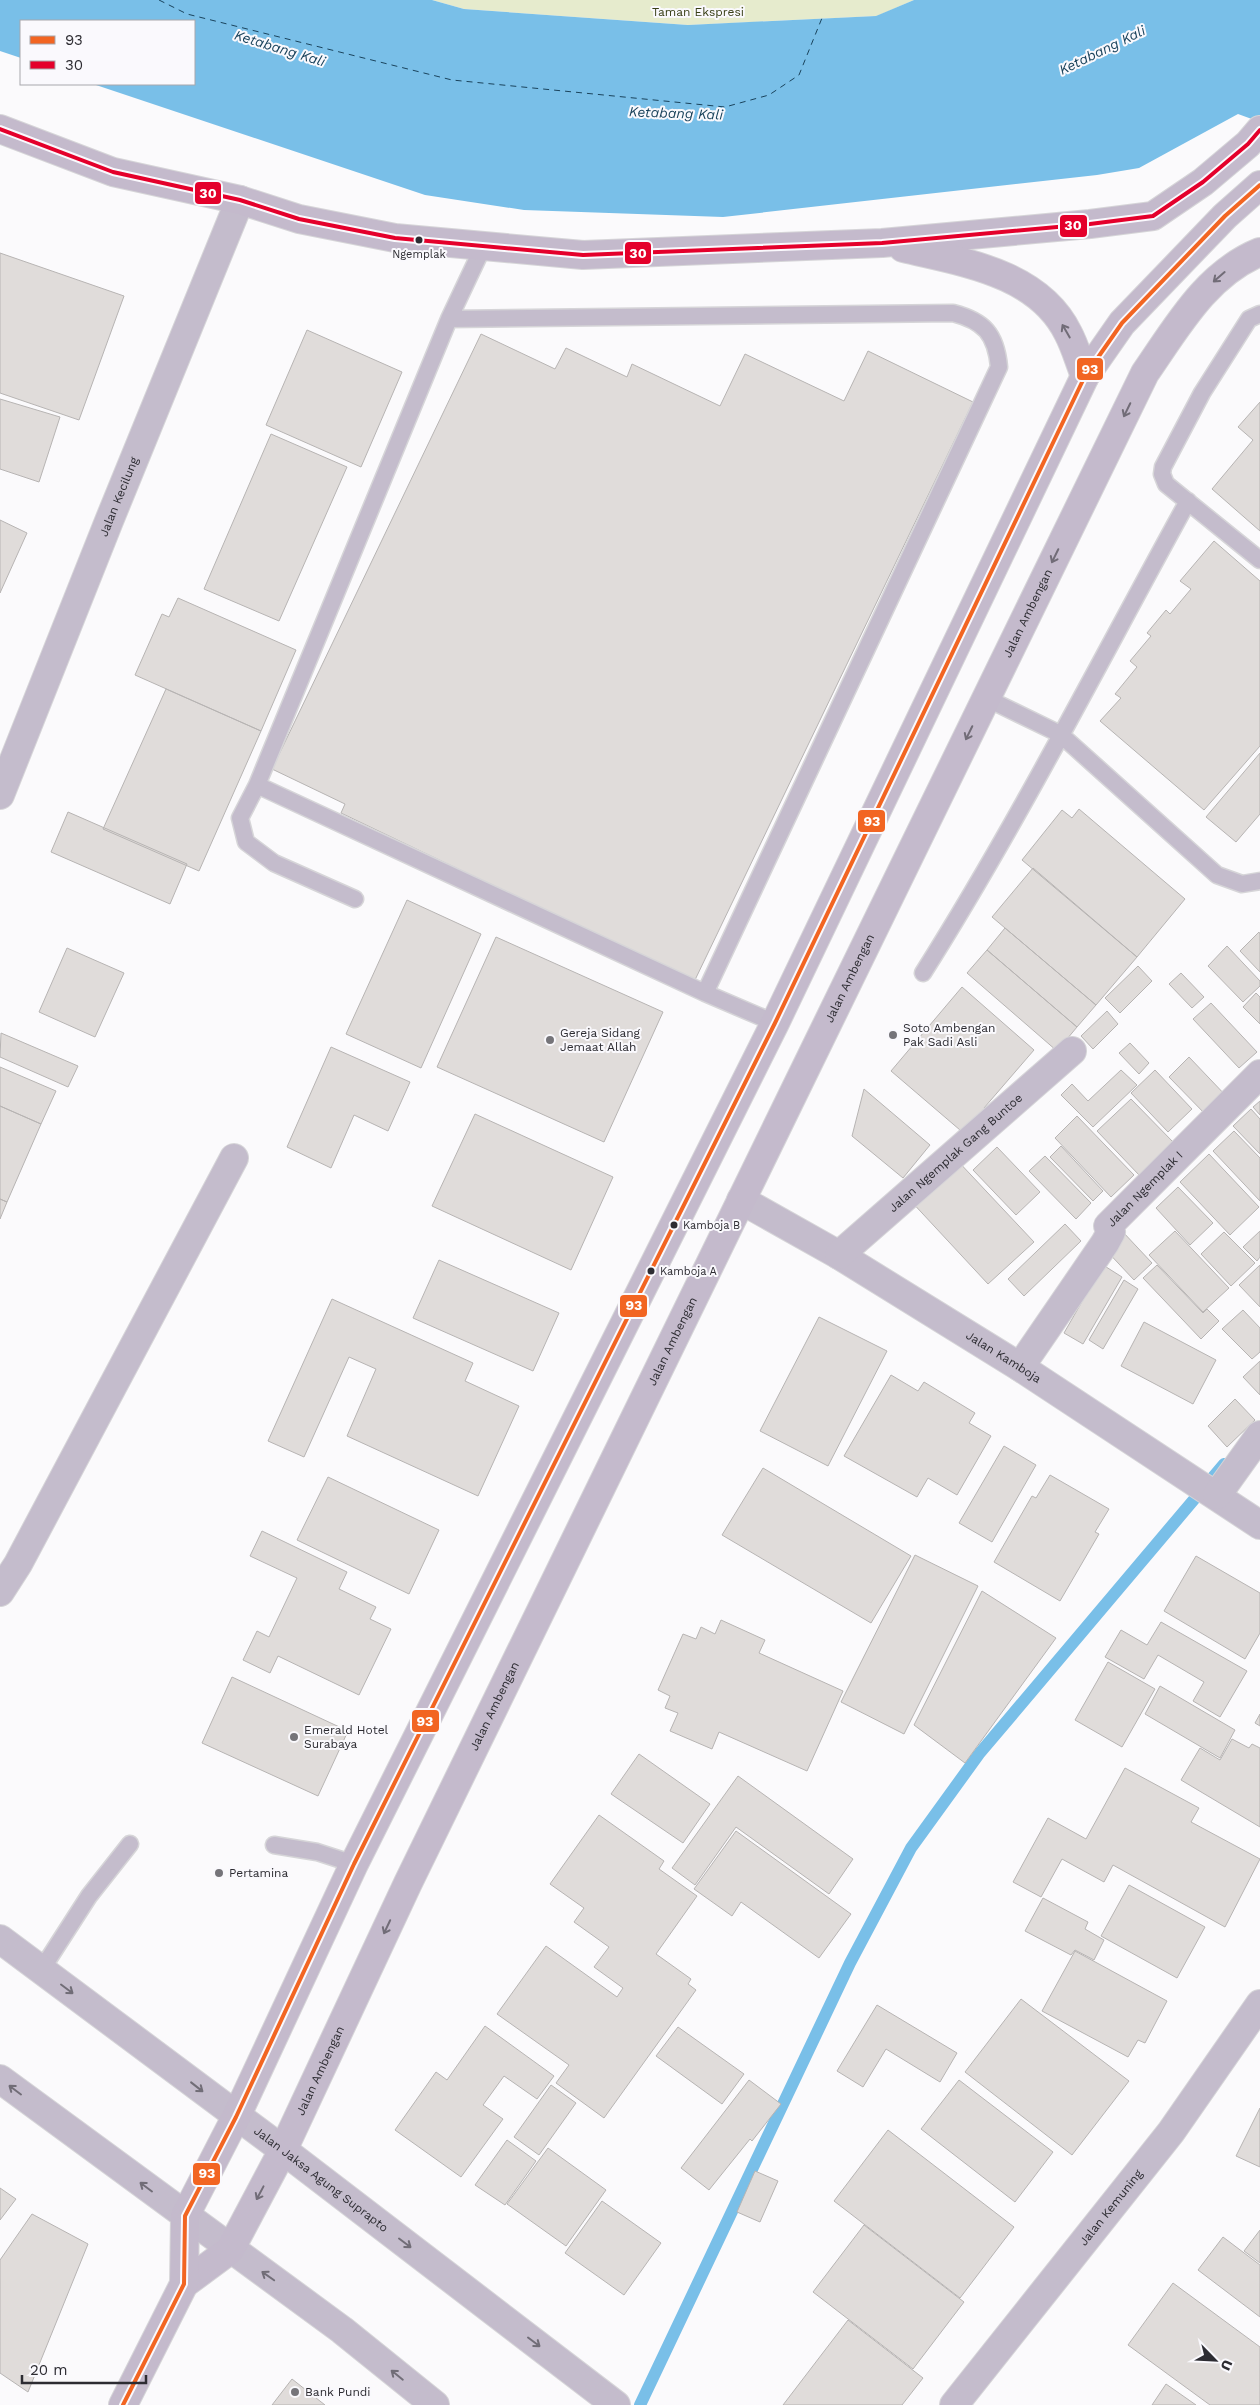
<svg xmlns="http://www.w3.org/2000/svg" width="1260" height="2405" viewBox="0 0 1260 2405" font-family="'Work Sans',sans-serif">
	<rect width="100%" height="100%" fill="#fbfafc"/>
	<path fill="#e6ebcd" d="M432 0H914L877 16 688 25 464 9Z"/>
	<path fill="#79bfe8" d="M0 0H432L464 9 688 25 876 16 914 0H1260V122L1238 114 1139 168 1097 175 723 217 524 210 425 195 93 84H194V21H21V58L0 51Z"/>
	<g fill="none" stroke-linecap="round" stroke-linejoin="round">
		<path stroke="#79bfe8" stroke-width="12" d="M640 2405 850 1963 911 1848 979 1754 1224 1464"/>
		<path stroke="#1a435c" stroke-width="1" stroke-dasharray="6 5" stroke-linecap="butt" d="M159 0 187 14 452 80 725 107 769 95 799 75 822 18"/>
	</g>
	<path fill="#e0dcda" stroke="#b7b4b3" d="M0 253 124 296 79 420 0 393Z
		M307 330 402 372 361 467 266 425Z
		M481 334 555 369 566 348 627 377 632 364 720 406 745 354 844 401 868 351 973 402 694 982 341 813 345 804 272 769Z
		M0 399 60 417 39 482 0 469Z
		M1260 402V531L1212 489 1253 440 1238 427Z
		M271 434 347 467 279 621 204 589Z
		M0 520 27 533 0 593Z
		M1214 541 1260 581V746L1204 810 1100 721 1121 698 1115 694 1137 667 1130 661 1151 636 1147 633 1166 610 1170 614 1191 589 1180 581Z
		M178 598 296 650 261 731 135 675 162 614 169 617Z
		M166 689 261 731 199 871 103 829Z
		M1260 753V814L1236 842 1206 817Z
		M1079 809 1185 899 1137 957 1022 860 1062 810 1072 818Z
		M68 812 187 864 170 904 51 852Z
		M1033 868 1137 957 1096 1005 992 917Z
		M407 900 481 934 421 1068 346 1034Z
		M1005 928 1096 1005 1077 1027 987 950Z
		M1259 932 1260 934V972L1240 951Z
		M496 937 663 1012 604 1142 437 1067Z
		M1227 946 1260 981V986L1243 1002 1208 966Z
		M67 948 124 973 95 1037 39 1012Z
		M987 950 1077 1027 1057 1051 967 973Z
		M1138 966 1152 981 1120 1013 1105 998Z
		M1181 973 1204 997 1192 1008 1169 984Z
		M962 987 1034 1050 984 1108 988 1111 967 1136 891 1071Z
		M1256 993 1260 997V1024L1243 1007Z
		M1211 1003 1257 1052 1239 1068 1193 1019Z
		M1107 1011 1118 1024 1093 1049 1081 1036Z
		M1 1033 78 1066 68 1087 0 1057Z
		M1130 1043 1149 1063 1139 1074 1119 1053Z
		M331 1047 410 1082 388 1131 354 1115 331 1168 287 1147Z
		M1189 1057 1229 1099 1209 1118 1169 1077Z
		M0 1067 56 1091 41 1124 0 1106Z
		M1121 1070 1137 1085 1093 1127 1061 1095 1072 1084 1088 1101Z
		M1155 1070 1192 1109 1168 1132 1131 1093Z
		M864 1089 930 1145 903 1178 852 1136Z
		M1131 1099 1174 1143 1140 1176 1097 1131Z
		M1260 1101V1115L1253 1107Z
		M0 1106 41 1124 7 1202 0 1199Z
		M1251 1109 1260 1119V1154L1233 1126Z
		M475 1114 613 1177 571 1270 432 1206Z
		M1077 1116 1134 1175 1111 1197 1055 1138Z
		M1234 1131 1260 1158V1201L1213 1151Z
		M1061 1146 1103 1191 1093 1201 1050 1157Z
		M997 1147 1040 1192 1016 1215 973 1170Z
		M1209 1154 1259 1207 1230 1235 1180 1182Z
		M1045 1156 1091 1203 1076 1219 1029 1171Z
		M955 1158 1034 1242 988 1284 909 1199Z
		M1178 1187 1213 1223 1190 1245 1156 1208Z
		M0 1199 7 1202 0 1219Z
		M1065 1224 1081 1241 1024 1296 1008 1279Z
		M1122 1231 1152 1263 1134 1280 1104 1248Z
		M1175 1231 1229 1288 1203 1312 1149 1255Z
		M1260 1231V1257L1257 1261 1243 1247Z
		M1224 1232 1255 1263 1231 1286 1201 1254Z
		M439 1260 559 1313 533 1371 413 1318Z
		M1103 1265 1122 1277 1083 1344 1064 1333Z
		M1157 1265 1203 1313 1207 1309 1219 1321 1201 1339 1143 1278Z
		M1260 1265V1307L1239 1285Z
		M1124 1280 1138 1289 1103 1349 1089 1340Z
		M332 1299 473 1363 465 1381 519 1406 478 1496 347 1436 376 1369 349 1357 304 1457 268 1441Z
		M1243 1310 1260 1328V1352L1252 1359 1222 1329Z
		M819 1317 887 1351 828 1466 760 1431Z
		M1144 1322 1216 1360 1193 1404 1121 1366Z
		M1260 1361V1395L1243 1377Z
		M891 1375 918 1391 924 1382 975 1413 969 1423 991 1436 957 1495 928 1478 917 1497 844 1456Z
		M1235 1399 1255 1420 1227 1447 1208 1426Z
		M1004 1446 1036 1465 992 1542 959 1523Z
		M763 1468 911 1556 871 1623 722 1535Z
		M1050 1475 1109 1509 1095 1532 1099 1534 1060 1601 994 1562 1032 1496 1036 1498Z
		M328 1477 439 1530 409 1594 297 1540Z
		M262 1531 347 1572 339 1589 376 1607 370 1619 391 1629 359 1695 278 1656 270 1673 243 1660 257 1631 269 1637 297 1578 250 1556Z
		M915 1555 978 1586 904 1734 841 1702Z
		M1196 1556 1260 1593V1633L1245 1659 1164 1611Z
		M982 1591 1056 1638 965 1763 914 1725Z
		M721 1620 765 1640 759 1653 843 1691 807 1771 719 1732 712 1749 670 1731 678 1713 665 1708 670 1696 658 1690 683 1634 696 1639 701 1627 715 1634Z
		M1161 1622 1247 1671 1220 1717 1193 1701 1204 1682 1158 1655 1144 1679 1105 1657 1121 1630 1147 1645Z
		M1108 1662 1155 1689 1122 1747 1075 1720Z
		M232 1677 348 1731 318 1796 202 1743Z
		M1160 1686 1235 1730 1220 1758 1145 1714Z
		M1260 1714V1726L1255 1723Z
		M1232 1739 1249 1748 1252 1744 1260 1748V1827L1181 1780 1200 1748 1220 1760Z
		M639 1754 710 1804 683 1843 611 1794Z
		M1125 1768 1199 1808 1191 1822 1260 1859 1225 1927 1113 1865 1104 1882 1062 1859 1041 1897 1013 1882 1048 1818 1086 1839Z
		M738 1776 853 1859 829 1894 736 1827 695 1885 672 1868Z
		M599 1815 664 1861 659 1869 697 1896 656 1954 691 1979 688 1984 696 1990 604 2118 556 2083 569 2065 497 2014 546 1946 617 1997 623 1988 594 1967 609 1947 574 1922 584 1908 550 1884Z
		M736 1831 851 1914 819 1958 741 1902 732 1916 694 1889Z
		M1129 1885 1205 1927 1177 1978 1101 1936Z
		M1043 1898 1088 1922 1085 1929 1104 1940 1094 1960 1075 1950 1071 1955 1025 1931Z
		M1075 1951 1167 2001 1145 2043 1138 2040 1128 2057 1042 2011Z
		M1021 1999 1129 2081 1072 2155 965 2072Z
		M877 2005 957 2053 940 2082 886 2049 863 2087 837 2071Z
		M485 2026 554 2076 537 2099 504 2076 483 2105 503 2119 461 2177 395 2130 436 2072 447 2080Z
		M678 2027 744 2074 722 2104 656 2056Z
		M749 2080 781 2104 752 2141 750 2139 709 2190 681 2168Z
		M959 2080 1053 2152 1015 2202 921 2129Z
		M551 2085 576 2103 539 2155 514 2137Z
		M1260 2108V2167L1236 2156Z
		M888 2130 1014 2227 960 2298 834 2201Z
		M507 2140 536 2161 505 2205 475 2185Z
		M548 2148 606 2190 566 2246 507 2204Z
		M755 2171 778 2181 760 2222 737 2212Z
		M0 2188 16 2199 0 2220Z
		M602 2201 661 2243 624 2295 565 2253Z
		M32 2214 88 2244 28 2392 0 2373V2260Z
		M864 2225 964 2302 913 2369 813 2292Z
		M1260 2230V2263L1244 2251Z
		M1223 2237 1260 2265V2317L1198 2270Z
		M1173 2283 1260 2347V2405H1210L1128 2345Z
		M848 2320 923 2378 902 2405H783Z
		M292 2379 325 2405H272Z
		M1166 2384 1196 2405H1152Z"/>
	<g fill="none" stroke-linecap="round" stroke-linejoin="round">
		<g stroke="#d6d5d8" stroke-width="19">
			<path id="service" d="M1260 314 1249 319 1202 393 1163 467 1162 474 1166 484 1260 560
				M449 319 953 313C984 321 996 334 999 367L705 993 775 1023
				M986 698 1060 734 1217 875 1242 884 1260 881
				M257 785 705 993
				M355 899 274 863 246 842 240 818 257 785 449 319 483 247
				M923 973C1019 821 1101 659 1188 501
				M274 1845 317 1852 354 1864
				M42 1969 89 1896 130 1844"/>
		</g>
		<g stroke="#d6d5d8" stroke-width="30">
			<g id="minor">
				<path id="s1" d="M0 795 109 521 240 200"/>
				<path id="s2" d="M741 1200 839 1255 1020 1367 1260 1525"/>
				<path id="s3" d="M839 1255 1072 1051"/>
				<path id="s4" d="M1020 1367 1105 1243 1111 1232 1108 1226 1260 1074"/>
				<path d="M1217 1495 1260 1435"/>
				<path d="M0 1592 18 1564 234 1158"/>
				<path id="s5" d="M954 2405 1171 2132 1260 2004"/>
			</g>
		</g>
		<g stroke="#d6d5d8" stroke-width="30">
			<g id="tertiary">
				<path id="s6" d="M0 1939 283 2150 616 2405"/>
				<path d="M0 2079 342 2330 435 2405"/>
			</g>
		</g>
		<g stroke="#d6d5d8" stroke-width="30">
			<g id="secondary">
				<path d="M0 129 113 172 240 200 299 219 395 238 583 255 882 243 1090 224 1153 216 1203 182 1248 144 1260 130"/>
				<path d="M903 248C961 262 1038 272 1068 333 1075 346 1079 361 1085 376"/>
				<path id="s7" d="M184 2284 230 2250 283 2150 408 1883 1145 373C1177 327 1206 274 1260 252"/>
				<path d="M123 2405 184 2284 185 2216 236 2117 354 1864 775 1023 1085 376 1122 323 1225 216 1260 185"/>
			</g>
		</g>
		<use href="#service" stroke="#c4bccc" stroke-width="16"/>
		<use href="#minor" stroke="#c4bccc" stroke-width="28"/>
		<use href="#tertiary" stroke="#c4bccc" stroke-width="28"/>
		<use href="#secondary" stroke="#c4bacc" stroke-width="28"/>
		<g stroke="#faf9fd" stroke-width="8">
			<path id="bus-1" d="M123 2405 184 2284 185 2216 236 2117 354 1864 775 1023 1085 376 1122 323 1225 216 1260 185"/>
		</g>
		<g stroke="#faf9fd" stroke-width="8">
			<path id="bus-2" d="M0 129 113 172 240 200 299 219 395 238 583 255 882 243 1090 224 1153 216 1203 182 1248 144 1260 130"/>
		</g>
		<use href="#bus-1" stroke="#f26522" stroke-width="4"/>
		<use href="#bus-2" stroke="#e4002b" stroke-width="4"/>
	</g>
	<defs><path id="oneway-shaft" d="M-6 0H5M1.5-3L5.5 0L1.5 3" fill="none" stroke-width="1.6" stroke-linecap="round" stroke-linejoin="round" transform="scale(1.25)"/></defs>
	<g stroke="#716c77">
		<use href="#oneway-shaft" transform="translate(1219 277) rotate(139)"/>
		<use href="#oneway-shaft" transform="translate(1066 331) rotate(-120)"/>
		<use href="#oneway-shaft" transform="translate(1127 410) rotate(116)"/>
		<use href="#oneway-shaft" transform="translate(1055 556) rotate(116)"/>
		<use href="#oneway-shaft" transform="translate(969 733) rotate(116)"/>
		<use href="#oneway-shaft" transform="translate(387 1927) rotate(115)"/>
		<use href="#oneway-shaft" transform="translate(260 2193) rotate(118)"/>
	</g>
	<g stroke="#716d77">
		<use href="#oneway-shaft" transform="translate(67 1989) rotate(37)"/>
		<use href="#oneway-shaft" transform="translate(197 2087) rotate(38)"/>
		<use href="#oneway-shaft" transform="translate(15 2090) rotate(-143)"/>
		<use href="#oneway-shaft" transform="translate(146 2187) rotate(-143)"/>
		<use href="#oneway-shaft" transform="translate(405 2243) rotate(37)"/>
		<use href="#oneway-shaft" transform="translate(268 2276) rotate(-145)"/>
		<use href="#oneway-shaft" transform="translate(534 2342) rotate(37)"/>
		<use href="#oneway-shaft" transform="translate(397 2375) rotate(-141)"/>
	</g>
	<g fill="#2d2c32" stroke="#faf9fd" stroke-width="2">
		<circle cx="419" cy="240" r="4.5"/>
		<circle cx="674" cy="1225" r="4.5"/>
		<circle cx="651" cy="1271" r="4.5"/>
	</g>
	<g fill="#757479" stroke="#faf9fd" stroke-width="2">
		<circle cx="893" cy="1035" r="5"/>
		<circle cx="550" cy="1040" r="5"/>
		<circle cx="294" cy="1737" r="5"/>
		<circle cx="219" cy="1873" r="5"/>
		<circle cx="295" cy="2392" r="5"/>
	</g>
	<g text-anchor="middle" dominant-baseline="central" stroke-width="4" stroke-linejoin="round" paint-order="stroke">
		<g font-size="11" fill="#2d2c32" stroke="#faf9fd" text-anchor="start">
			<text x="419" y="254" text-anchor="middle">Ngemplak</text>
			<text x="683" y="1225">Kamboja B</text>
			<text x="660" y="1271">Kamboja A</text>
		</g>
		<g font-size="12" fill="#393f16" stroke="#faf9fd">
			<text x="698" y="12">Taman Ekspresi</text>
		</g>
		<g font-size="12" fill="#2d2c32" stroke="#faf9fd">
			<text stroke="none"><textPath href="#s1" startOffset="321">Jalan Kecilung</textPath></text>
			<text stroke="none"><textPath href="#s7" startOffset="1878">Jalan Ambengan</textPath></text>
			<text stroke="none"><textPath href="#s7" startOffset="1472">Jalan Ambengan</textPath></text>
			<text stroke="none"><textPath href="#s3" startOffset="155">Jalan Ngemplak Gang Buntoe</textPath></text>
			<text stroke="none"><textPath href="#s4" startOffset="222">Jalan Ngemplak I</textPath></text>
			<text stroke="none"><textPath href="#s7" startOffset="1068">Jalan Ambengan</textPath></text>
			<text stroke="none"><textPath href="#s2" startOffset="306">Jalan Kamboja</textPath></text>
			<text stroke="none"><textPath href="#s7" startOffset="662">Jalan Ambengan</textPath></text>
			<text stroke="none"><textPath href="#s7" startOffset="258">Jalan Ambengan</textPath></text>
			<text stroke="none"><textPath href="#s6" startOffset="401">Jalan Jaksa Agung Suprapto</textPath></text>
			<text stroke="none"><textPath href="#s5" startOffset="252">Jalan Kemuning</textPath></text>
		</g>
		<g font-size="12" fill="#2d2c32" stroke="#faf9fd" text-anchor="start">
			<text x="903" y="1028">Soto Ambengan<tspan x="903" dy="14">Pak Sadi Asli</tspan></text>
			<text x="560" y="1033">Gereja Sidang<tspan x="560" dy="14">Jemaat Allah</tspan></text>
			<text x="304" y="1730">Emerald Hotel<tspan x="304" dy="14">Surabaya</tspan></text>
			<text x="229" y="1873">Pertamina</text>
			<text x="305" y="2392">Bank Pundi</text>
		</g>
		<g font-size="14" font-style="italic" fill="#1a435c" stroke="#faf9fd">
			<text transform="translate(280 48) rotate(17)">Ketabang Kali</text>
			<text transform="translate(1102 50) rotate(-26)">Ketabang Kali</text>
			<text transform="translate(676 113) rotate(2)">Ketabang Kali</text>
		</g>
	</g>
	<g stroke="#faf9fd" stroke-width="2">
		<rect x="194" y="181" width="28" height="24" rx="5" fill="#e4002b"/>
		<rect x="1059" y="214" width="29" height="24" rx="5" fill="#e4002b"/>
		<rect x="624" y="241" width="28" height="24" rx="5" fill="#e4002b"/>
		<rect x="1076" y="357" width="28" height="24" rx="5" fill="#f26522"/>
		<rect x="857" y="809" width="29" height="24" rx="5" fill="#f26522"/>
		<rect x="619" y="1294" width="29" height="24" rx="5" fill="#f26522"/>
		<rect x="411" y="1709" width="29" height="24" rx="5" fill="#f26522"/>
		<rect x="192" y="2162" width="29" height="24" rx="5" fill="#f26522"/>
	</g>
	<g font-size="14" text-anchor="middle" font-weight="bold" fill="#fff">
		<text x="208" y="198">30</text>
		<text x="1073" y="230">30</text>
		<text x="638" y="258">30</text>
		<text x="1090" y="374">93</text>
		<text x="872" y="826">93</text>
		<text x="634" y="1310">93</text>
		<text x="425" y="1726">93</text>
		<text x="207" y="2178">93</text>
	</g>
	<rect x="20" y="20" width="175" height="65" fill="#faf9fd" stroke="#a8a7ac"/>
	<rect x="30" y="36" width="25" height="8" fill="#f26522" stroke="#a8a7ac"/>
	<text x="65" y="45" font-size="15" fill="#2d2c32">93</text>
	<rect x="30" y="61" width="25" height="8" fill="#e4002b" stroke="#a8a7ac"/>
	<text x="65" y="70" font-size="15" fill="#2d2c32">30</text>
	<g transform="translate(1215 2360) rotate(114)" stroke="#faf9fd" stroke-width="4" paint-order="stroke">
	<path d="M0-4L9 19L0 12L-9 19Z" fill="#2d2c32"/>
	<text y="-8" font-size="14" font-weight="bold" text-anchor="middle" fill="#2d2c32">U</text>
	</g>
	<path d="M22 2375v8h124v-8" fill="none" stroke="#2d2c32" stroke-width="2.5"/>
	<text x="30" y="2375" font-size="15" fill="#2d2c32" stroke="#faf9fd" stroke-width="4" paint-order="stroke">20 m</text>
</svg>
